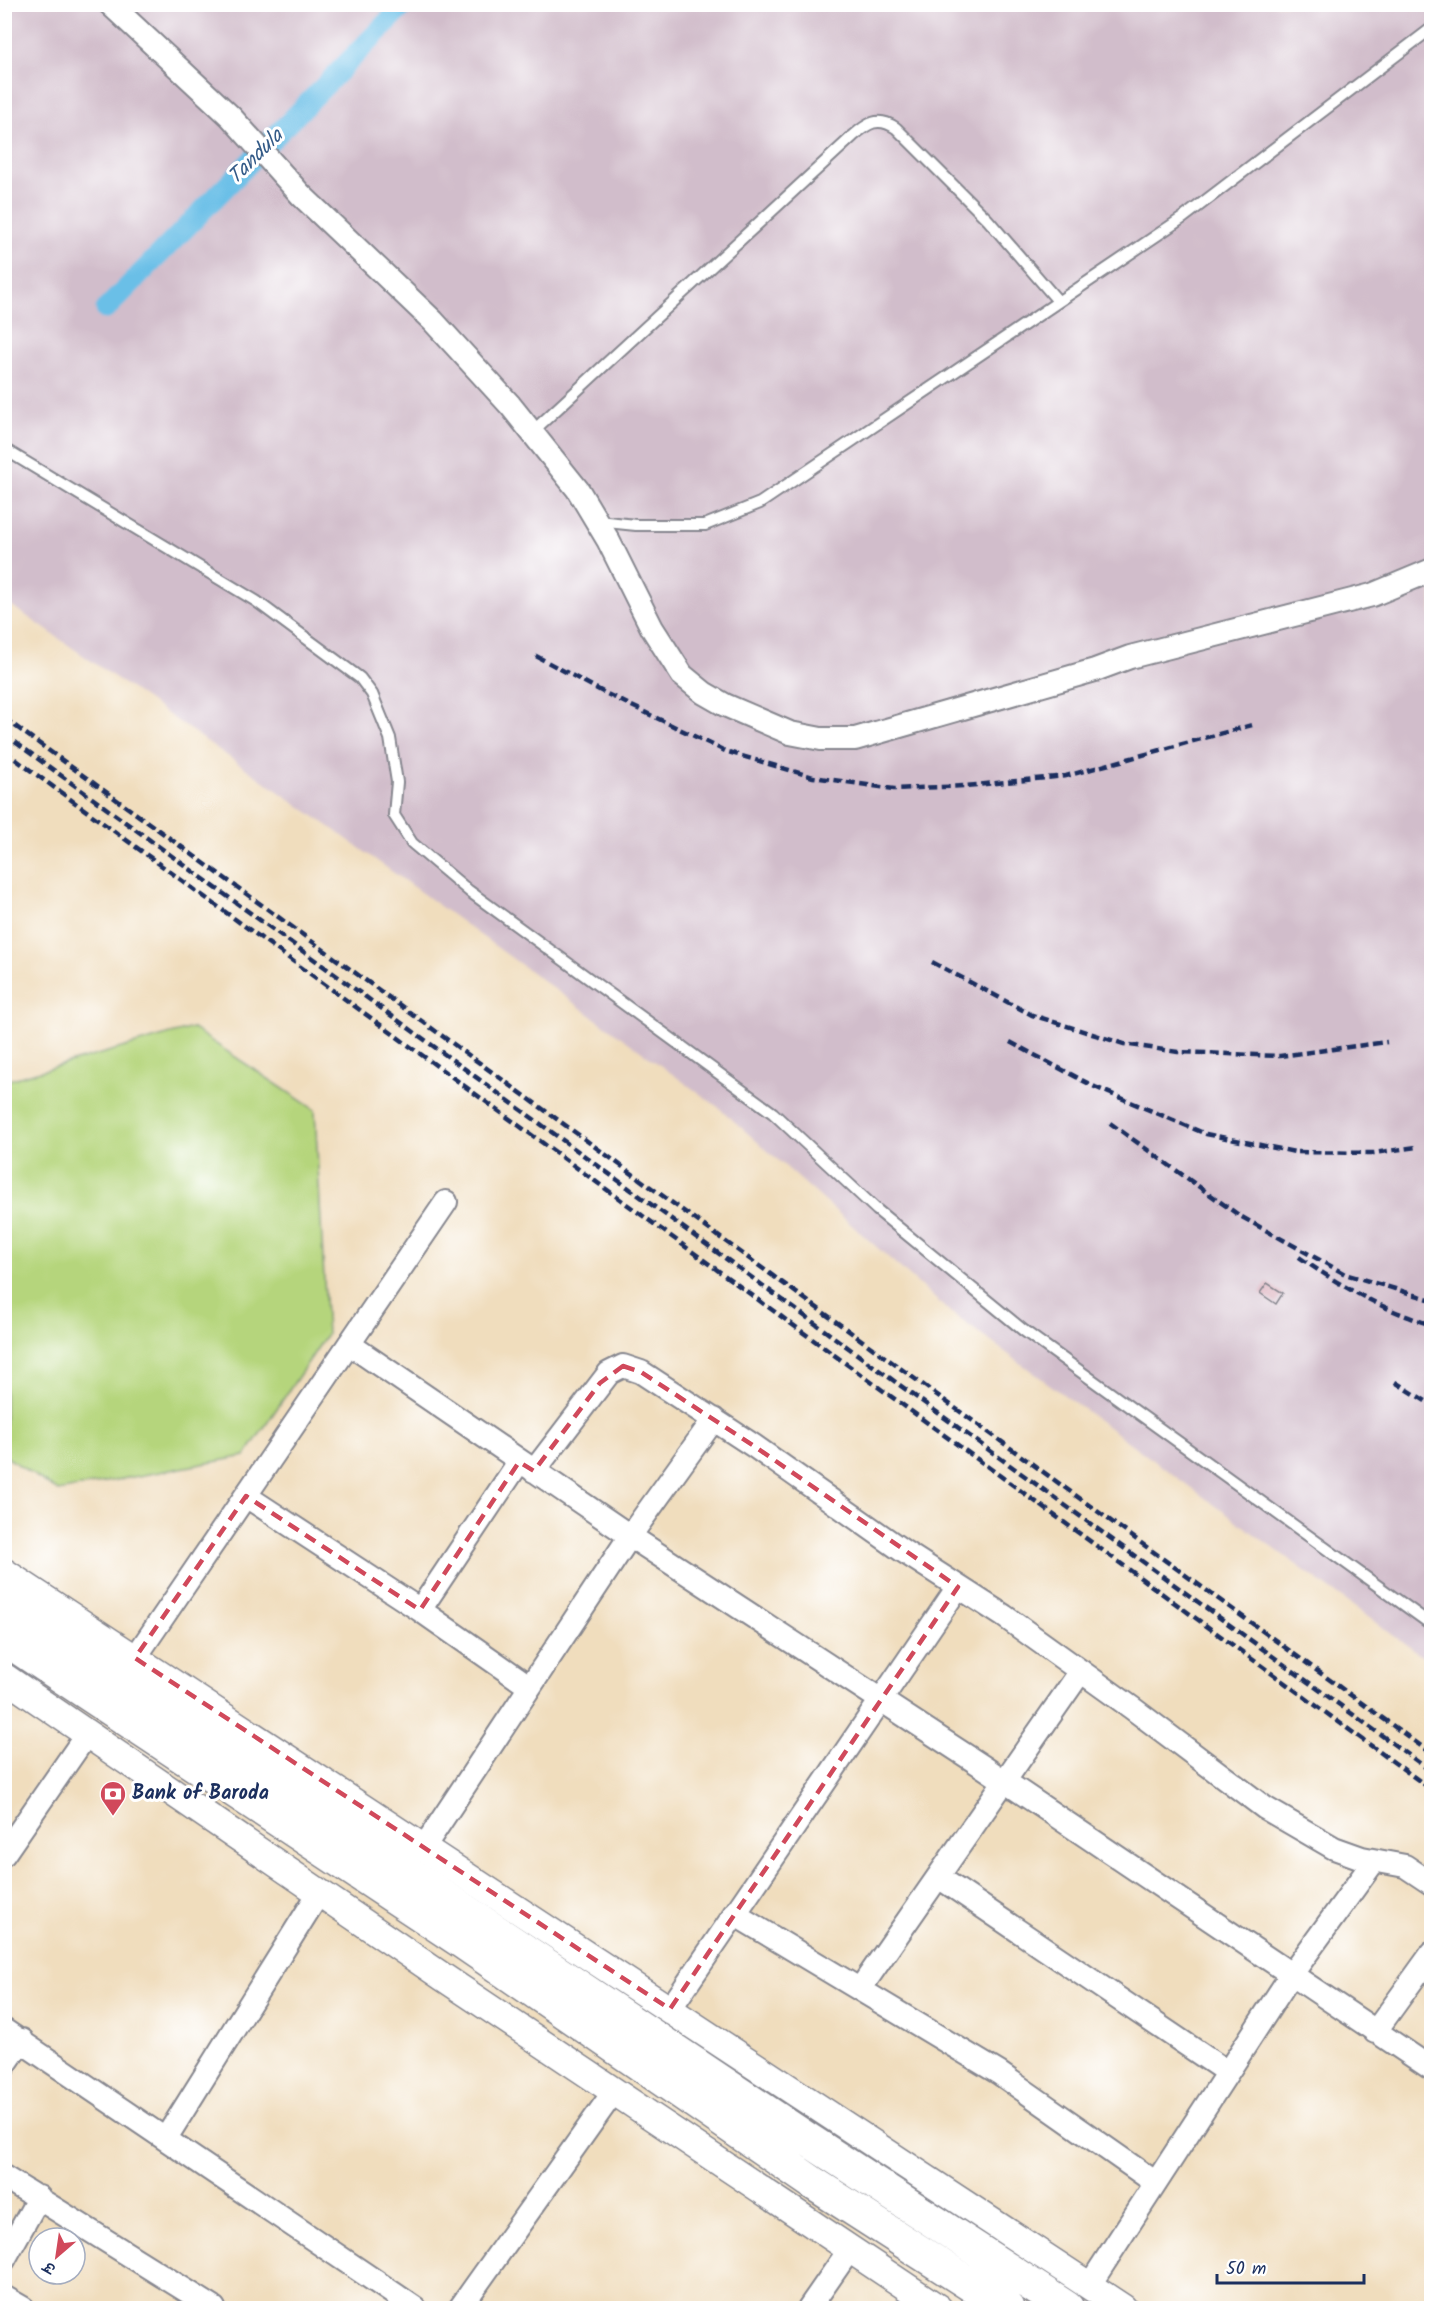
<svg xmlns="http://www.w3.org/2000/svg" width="1436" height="2313" viewBox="0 0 1436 2313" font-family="Kalam,'Playpen Sans Deva',sans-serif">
	<rect width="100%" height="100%" fill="#fff"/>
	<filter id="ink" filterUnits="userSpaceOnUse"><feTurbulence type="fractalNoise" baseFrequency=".0167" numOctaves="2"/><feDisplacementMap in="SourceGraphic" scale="12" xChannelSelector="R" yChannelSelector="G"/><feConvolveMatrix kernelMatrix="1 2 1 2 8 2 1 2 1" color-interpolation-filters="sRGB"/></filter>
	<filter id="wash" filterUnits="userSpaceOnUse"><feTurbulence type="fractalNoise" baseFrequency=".008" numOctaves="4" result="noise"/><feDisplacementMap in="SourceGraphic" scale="24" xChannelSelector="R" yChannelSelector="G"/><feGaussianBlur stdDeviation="1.35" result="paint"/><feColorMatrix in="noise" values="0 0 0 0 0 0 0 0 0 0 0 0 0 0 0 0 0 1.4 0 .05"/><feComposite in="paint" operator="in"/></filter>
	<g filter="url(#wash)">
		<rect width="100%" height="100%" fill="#f0ddbd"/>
		<path fill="#d1bdcb" d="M5 5H1431V1663L949 1311 718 1107 344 837 5 601Z"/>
		<path fill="#b5d57c" stroke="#68826d" stroke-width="1.5" d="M192 1028 315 1110 327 1334 245 1456 58 1491 5 1456V1081Z"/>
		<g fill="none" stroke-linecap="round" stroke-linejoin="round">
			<path stroke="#6bbfe7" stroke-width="21" d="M106 309 405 4"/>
		</g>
		<g id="blocks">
			<path fill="#d198a9" d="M1267 1283 1283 1293 1276 1304 1260 1293Z"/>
		</g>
	</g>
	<g filter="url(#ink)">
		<use href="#blocks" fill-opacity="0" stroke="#86868e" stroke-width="1.5"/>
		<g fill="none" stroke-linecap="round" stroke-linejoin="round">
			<g stroke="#86868e" stroke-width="14">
				<path id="service" d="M532 432 853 136C868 123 878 116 896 128L988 220 1058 301
					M4 449 256 601 360 678 372 694 390 738 397 782 394 815 412 843 469 891 773 1113 877 1210 1023 1330 1432 1625
					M597 521 636 525H705L760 503 1184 217 1432 28"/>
			</g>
			<g stroke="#86868e" stroke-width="26">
				<path id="minor" d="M110 4 231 117 301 195 433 321 510 405 578 490 608 540 652 628 682 675 704 693 725 705 790 733 821 739H855L1095 670 1130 657 1372 595 1432 570
					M349 1344 630 1536 985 1768 1432 2069
					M534 1471 609 1373 623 1366 641 1372 754 1446 903 1551 1004 1616 1132 1708 1265 1808 1334 1848 1362 1858 1405 1866 1432 1884
					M246 1496 420 1610 530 1687
					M420 1610 519 1462
					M135 1658 446 1202
					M424 1847 630 1536 714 1419
					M4 1854 87 1734
					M940 1878 1227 2072
					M734 1914 999 2073 1156 2183
					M860 1989 1081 1671
					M670 2009 958 1587
					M4 2030 415 2308
					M1375 2032 1432 1953
					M4 2066 22 2040
					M166 2138 319 1893
					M4 2177 214 2308
					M4 2260 39 2197
					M1089 2286 1291 1975 1374 1861
					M4 2297 23 2308
					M460 2308 615 2090
					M809 2308 850 2249"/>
			</g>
			<g stroke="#86868e" stroke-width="30">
				<path id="tertiary" d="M4 1572 1123 2308
					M4 1677 443 1977 938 2308"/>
			</g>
			<g stroke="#86868e" stroke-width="36">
				<path id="trunk" d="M4 1603 804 2137 1067 2308
					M4 1638 464 1943 813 2183 1007 2308"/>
			</g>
			<use href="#service" stroke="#fff" stroke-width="10"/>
			<use href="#minor" stroke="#fff" stroke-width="22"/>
			<use href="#tertiary" stroke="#fff" stroke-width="27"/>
			<use href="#trunk" stroke="#fff" stroke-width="33"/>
			<path stroke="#1b2f5e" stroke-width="4.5" stroke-dasharray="9 4.5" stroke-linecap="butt" d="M536 656 605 693 725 751 813 777 894 789 966 786 1066 776 1252 725
				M4 718 1432 1754
				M4 734 1432 1772
				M4 751 1432 1790
				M932 962 1032 1015 1124 1044 1178 1052 1280 1056 1387 1042
				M1010 1042 1095 1087 1206 1134 1295 1152 1374 1153 1416 1147
				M1110 1123 1240 1216 1345 1274 1432 1300
				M1299 1257C1342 1287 1381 1309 1432 1325
				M1395 1382 1432 1405"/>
		</g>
	</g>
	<path fill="none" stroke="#d1495b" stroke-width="4.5" stroke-dasharray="12 8" stroke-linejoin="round" d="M623 1366 641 1372 754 1446 958 1587 670 2009 135 1658 246 1496 420 1610 519 1462 534 1471 600 1383Z"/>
	<defs>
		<g id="bank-pin" transform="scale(1.35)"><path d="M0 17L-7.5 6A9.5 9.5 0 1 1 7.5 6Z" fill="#d1495b" stroke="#fff"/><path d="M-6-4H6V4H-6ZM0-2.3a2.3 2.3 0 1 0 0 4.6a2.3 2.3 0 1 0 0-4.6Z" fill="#fff"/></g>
	</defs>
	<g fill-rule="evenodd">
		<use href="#bank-pin" x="113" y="1794"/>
	</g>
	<g text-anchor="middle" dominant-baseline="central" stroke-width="6" stroke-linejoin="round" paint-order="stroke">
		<g font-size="20" font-weight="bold" fill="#1b2f5e" stroke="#fff" text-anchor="start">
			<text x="132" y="1794">Bank of Baroda</text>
		</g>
		<g font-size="21" font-style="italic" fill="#335a87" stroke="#fff">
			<text transform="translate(256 157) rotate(-45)">Tandula</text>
		</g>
	</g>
	<rect width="1436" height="2313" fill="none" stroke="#fff" stroke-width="24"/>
	<g transform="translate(57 2256) rotate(209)"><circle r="28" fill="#ffffff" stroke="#a4acbf" stroke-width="1.5"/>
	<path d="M0-4.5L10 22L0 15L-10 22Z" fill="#d1495b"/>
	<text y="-9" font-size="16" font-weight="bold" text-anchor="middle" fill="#1b2f5e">उ</text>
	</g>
	<path d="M1217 2274v9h147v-9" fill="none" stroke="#1b2f5e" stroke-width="3"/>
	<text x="1226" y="2274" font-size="18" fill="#1b2f5e" stroke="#ffffff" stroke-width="4.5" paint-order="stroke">50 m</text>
</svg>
